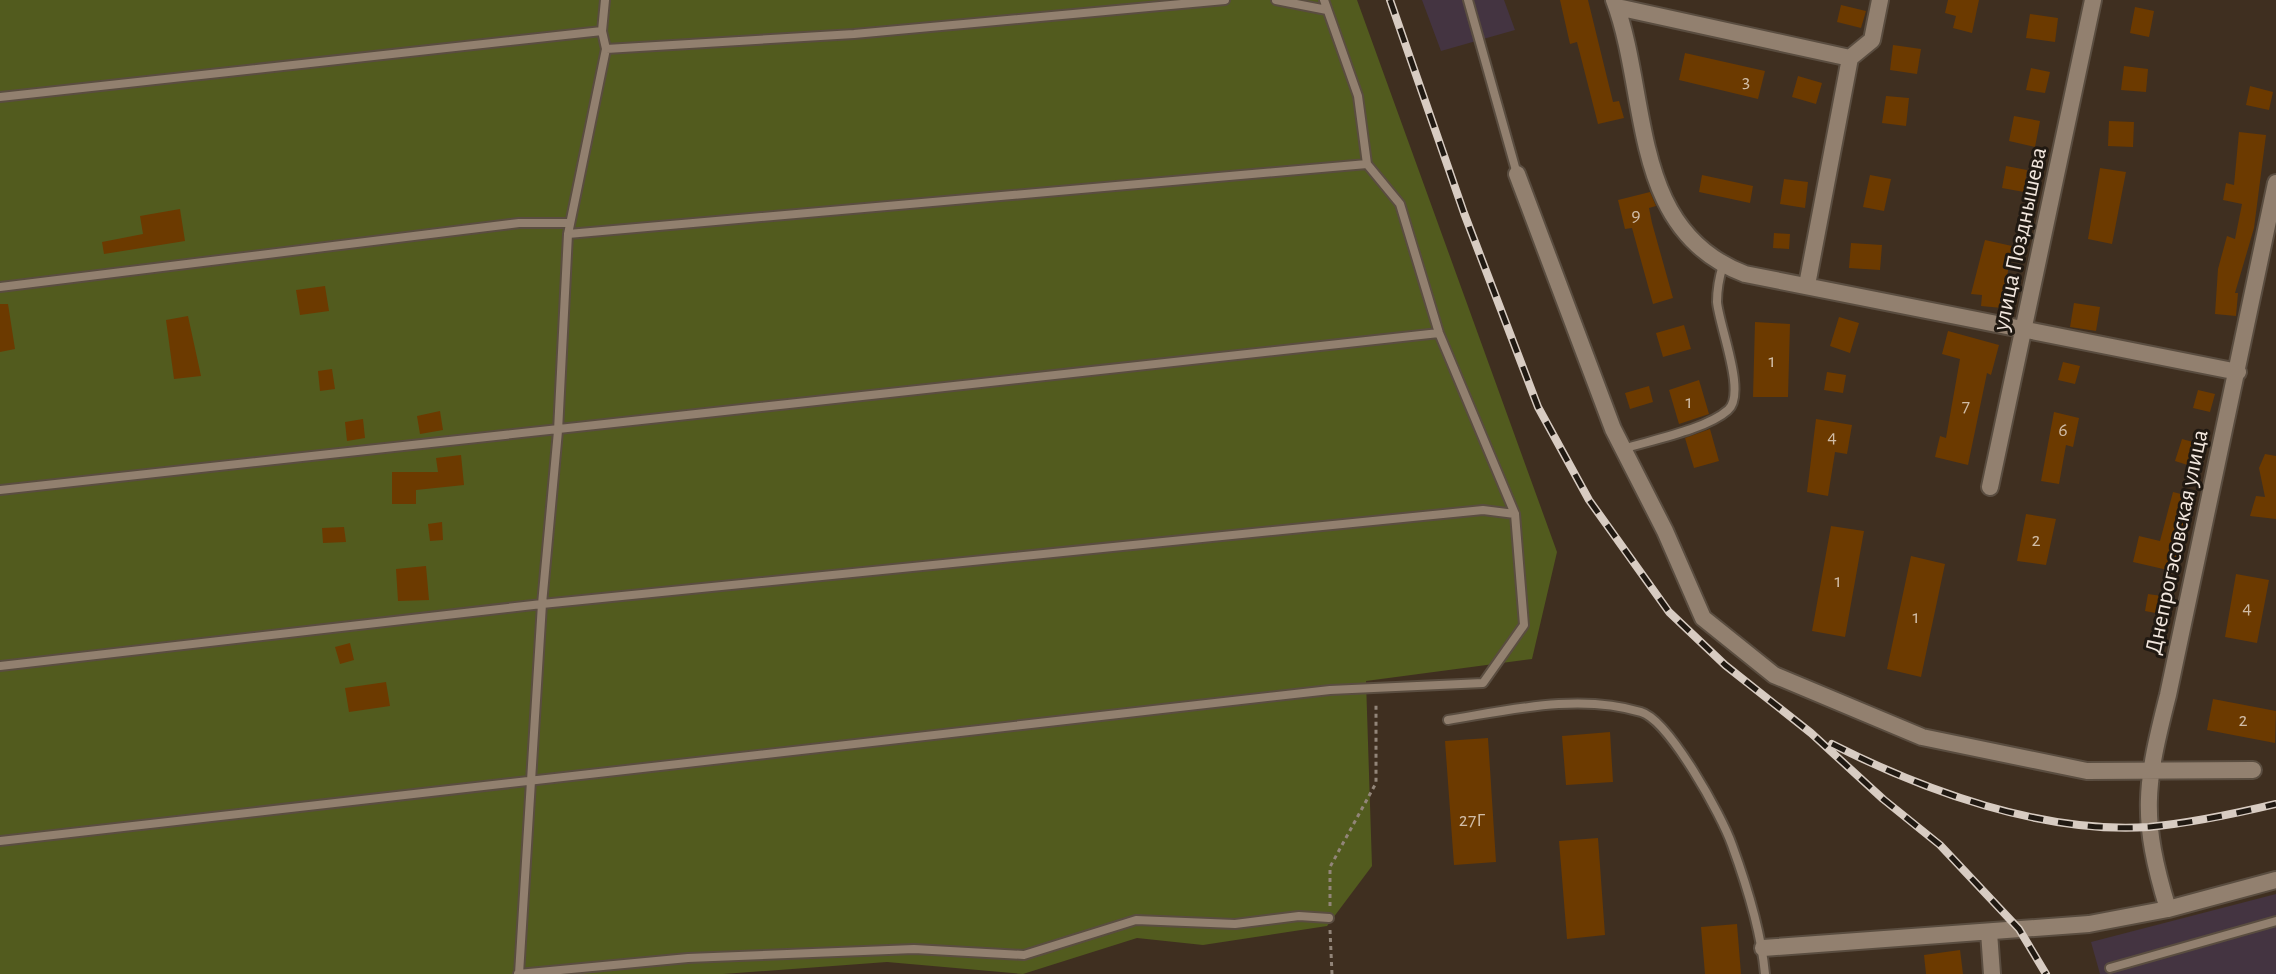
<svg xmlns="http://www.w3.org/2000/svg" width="2276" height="974" viewBox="0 0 2276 974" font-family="'Alegreya Sans',sans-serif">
	<rect width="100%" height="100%" fill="#3f2f20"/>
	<path fill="#443441" d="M1422 0H1504L1515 30 1441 51Z
		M2276 894V974H2100L2091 942Z"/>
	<path fill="#525b1e" d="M0 0H1357L1557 552 1532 659 1366 681 1372 866 1327 926 1203 945 1137 938 1023 974 887 962 723 974H0Z"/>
	<path fill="#6c3a00" d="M1560 0H1588L1613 102 1619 101 1624 118 1598 124 1577 42 1570 44Z
		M1948 0H1979L1972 33 1953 28 1956 16 1945 13Z
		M1841 5 1866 11 1861 28 1837 22Z
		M2135 7 2154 11 2149 37 2130 33Z
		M2030 14 2058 18 2055 42 2026 38Z
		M1893 45 1921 49 1917 74 1890 70Z
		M1685 53 1765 71 1758 99 1679 80Z
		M2124 66 2148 69 2146 92 2121 90Z
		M2031 68 2050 72 2045 93 2026 90Z
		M1798 76 1822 83 1816 104 1792 97Z
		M2250 86 2273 92 2269 110 2246 105Z
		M1886 96 1909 98 1906 126 1882 123Z
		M2014 116 2040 121 2035 147 2009 141Z
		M2109 121 2134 122 2133 147 2108 146Z
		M2239 132 2266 135 2254 228 2235 293H2238L2236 316 2215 314 2218 269 2227 236 2235 239 2242 204 2223 200 2226 183 2234 185Z
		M2006 166 2027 170 2024 192 2002 188Z
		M2100 168 2126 172 2112 244 2088 239Z
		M1702 175 1753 186 1750 203 1699 192Z
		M1870 175 1891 179 1884 211 1863 207Z
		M1784 179 1808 182 1805 208 1780 204Z
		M1650 192 1656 206 1649 208 1652 223 1673 298 1653 304 1632 228 1625 229 1618 200Z
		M180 209 185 241 104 254 102 242 143 234 140 216Z
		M1774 233 1790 234 1789 249 1773 248Z
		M1985 240 2012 246 2002 308 1981 306 1982 295 1971 294Z
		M1851 243 1882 245 1880 270 1849 268Z
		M325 286 329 311 300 315 296 290Z
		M2074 303 2100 307 2096 331 2070 327Z
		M0 304H8L15 349 0 352Z
		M188 316 201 376 174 379 166 320Z
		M1839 317 1859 323 1850 353 1830 346Z
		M1755 322 1790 324 1788 397H1753Z
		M1684 325 1691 349 1663 357 1656 333Z
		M1948 331 1999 345 1991 375 1987 373 1968 465 1935 457 1940 436 1946 438 1960 359 1942 354Z
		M2063 362 2080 366 2075 384 2058 380Z
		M332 369 335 389 320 391 318 371Z
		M1827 372 1846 375 1843 393 1824 390Z
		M1699 380 1709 414 1679 424 1669 390Z
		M1649 386 1653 402 1630 409 1625 393Z
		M2198 390 2215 394 2210 412 2193 408Z
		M440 411 443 430 420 434 417 416Z
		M2054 412 2079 418 2073 447 2066 445 2059 484 2041 481Z
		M363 419 365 438 347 441 345 422Z
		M1816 419 1852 425 1847 454 1835 452 1828 496 1807 492Z
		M1710 429 1719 461 1694 468 1685 438Z
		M2182 439 2204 445 2197 468 2175 461Z
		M2265 454 2276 456V519L2250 516 2256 496 2265 497 2259 468Z
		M461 455 464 485 416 490V504H392V472H438L436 458Z
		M2173 492 2193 497 2172 571 2133 562 2139 536 2160 541Z
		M2026 514 2056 519 2046 565 2017 561Z
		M442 522 443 540 430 541 428 524Z
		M1831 526 1864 531 1845 637 1812 631Z
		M344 527 346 542 323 543 322 528Z
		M1911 556 1945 564 1921 677 1887 669Z
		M426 566 429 600 398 601 396 569Z
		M2236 574 2269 580 2257 643 2225 637Z
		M2148 594 2169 597 2166 615 2145 611Z
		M350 643 354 660 340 664 335 647Z
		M386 682 390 706 349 712 345 688Z
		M2213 699 2276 711 2275 743 2207 730Z
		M1610 732 1613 782 1566 785 1562 736Z
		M1488 738 1496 862 1454 865 1445 741Z
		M1598 838 1605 935 1567 939 1559 841Z
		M1737 924 1741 974H1705L1701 927Z
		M1960 950 1963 974H1926L1924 955Z"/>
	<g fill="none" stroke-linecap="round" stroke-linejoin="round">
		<g stroke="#5a4d40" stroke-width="12">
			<path id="lane" d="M1276 0 1327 10
				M1468 0 1517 174
				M606 49 854 34 1225 0
				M0 97 602 31
				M568 234 1367 164
				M0 287 519 223H569
				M1623 449C1652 440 1707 429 1728 410 1747 394 1719 326 1717 302 1717 289 1719 278 1723 265
				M0 490 1439 333
				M0 666 542 604 1483 510 1515 514
				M1448 720C1510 710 1579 693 1641 712 1669 720 1722 816 1732 845 1747 886 1761 930 1765 974
				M0 841 1330 690 1483 683 1524 625 1515 514 1439 333 1400 204 1367 164 1358 96 1324 0
				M2110 968 2276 921
				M518 974 688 958 914 949 1024 955 1136 920 1235 924 1299 916 1329 918
				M519 974 542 604 558 431 568 234 606 49 602 31 605 0"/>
		</g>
		<g stroke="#5a4d40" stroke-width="20">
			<path id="street" d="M1614 0C1650 95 1628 230 1745 274L2238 372
				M1617 7 1850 58
				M1517 174 1613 429 1665 531 1703 618 1774 675 1922 737 2087 771 2253 770
				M1807 285 1850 58 1872 40 1880 0
				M1990 487 2093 0
				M2168 909C2140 818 2145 785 2168 695L2276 183
				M1989 932 1992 974
				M1763 948 2089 924 2168 909 2276 880"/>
		</g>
		<path stroke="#928579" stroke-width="3" stroke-dasharray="4 4" stroke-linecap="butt" d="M1330 906V867L1376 783V702
			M1330 930 1332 974"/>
		<use href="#lane" stroke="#92806f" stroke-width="8"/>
		<use href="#street" stroke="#92806f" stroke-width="16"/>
		<g stroke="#d8ccc2" stroke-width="8">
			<path id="rail" d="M1390 0 1464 213 1538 407 1589 500 1669 612 1725 665 1811 733 1883 799 1940 845 2019 929 2046 974
				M1832 744C1925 791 2043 834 2149 827 2192 823 2234 814 2276 804"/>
		</g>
		<use href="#rail" stroke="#201912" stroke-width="5" stroke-dasharray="15" stroke-linecap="butt"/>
	</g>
	<g text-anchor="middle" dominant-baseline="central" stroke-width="6" stroke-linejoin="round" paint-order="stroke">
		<g font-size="20" fill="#d0bca6">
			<text x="1746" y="81">3</text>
			<text x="1636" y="215">9</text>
			<text x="1772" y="361">1</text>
			<text x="1689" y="402">1</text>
			<text x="1966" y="406">7</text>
			<text x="2063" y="430">6</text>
			<text x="1832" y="437">4</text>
			<text x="2036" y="540">2</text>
			<text x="1838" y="581">1</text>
			<text x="2247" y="608">4</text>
			<text x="1916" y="617">1</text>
			<text x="2243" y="720">2</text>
			<text x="1472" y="820">27Г</text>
		</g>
		<g font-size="24" fill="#f2e7de" stroke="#201912">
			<text transform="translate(2020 239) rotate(-78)">улица Позднышева</text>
			<text transform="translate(2177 542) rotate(-78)">Днепрогэсовская улица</text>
		</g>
	</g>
</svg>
